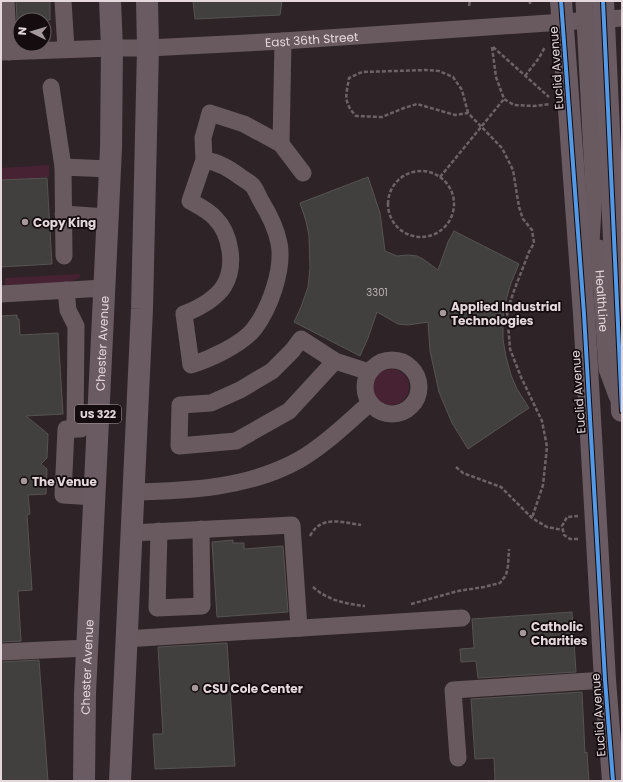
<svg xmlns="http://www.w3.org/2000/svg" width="623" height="782" viewBox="0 0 623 782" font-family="Poppins,sans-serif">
	<rect width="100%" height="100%" fill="#2e2428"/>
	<path fill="#472233" d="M47 165H49V177L1 180V168Z
		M81 274 79 278 70 282 5 285V278Z
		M373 387a18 18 0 1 1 36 0a18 18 0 1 1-36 0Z"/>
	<path fill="#42403f" stroke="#565352" d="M16 1H50V20H17Z
		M193 1H282L280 15 195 19Z
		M368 177 380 213 385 251 397 256 408 255 417 256 423 259 438 270 448 242 454 231 519 264 511 283 506 300 503 317V339L506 357 511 375 517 389 529 408 468 449 452 423 439 392 430 351 428 322 408 325 398 324 377 312 368 338 360 356 294 322 301 307 308 287 310 268 309 236 306 221 300 203Z
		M47 178 52 264 1 267V180Z
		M17 315V319H19L20 335 58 333 63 414 26 416 48 434 47 458 41 464 47 469 46 494 28 495 30 514 27 515 32 590 18 591 21 641 1 642V316Z
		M233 540V543H244V549L283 546 288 612 217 617 212 542Z
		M572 612 576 672 478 678 476 661 461 662 460 649 474 648 472 619Z
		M227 643 235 766 155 769 153 734H163L158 647Z
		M39 660 48 781H1V662Z
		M582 692 585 753 587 752 589 781H495L494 758 475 759 471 699Z"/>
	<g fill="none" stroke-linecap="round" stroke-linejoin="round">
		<path stroke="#6e6267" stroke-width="2.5" stroke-dasharray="4 2" stroke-linecap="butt" d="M530 1V4
			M469 6 470 1
			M492 47 496 77 504 99 514 105 534 106 550 104
			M493 47 549 97
			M525 76 539 58 545 47
			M468 113 462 90 453 77 439 71 426 70 362 72 349 78C346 96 343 102 356 116L382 117 404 108 417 104 455 115 468 113 502 148 513 170 519 207 523 219 532 230 534 243 529 252 515 288 507 311 510 349 521 377 542 421 547 447 543 485 532 518
			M388 204a33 33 0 1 1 66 0a33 33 0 1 1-66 0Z
			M440 177 504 99
			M456 467 463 473 501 487 532 518 547 527 563 530
			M310 536C321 515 341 522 361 525
			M578 539H570L564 535 562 526 567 517 578 516
			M313 587C327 600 346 604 365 606
			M411 604 458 591 484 587 500 583 506 575 508 566 509 549"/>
		<g stroke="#695a5f" stroke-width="17">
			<path d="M6 1 9 52"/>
			<path d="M63 1 66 49"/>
			<path d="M584 1 594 192 589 276"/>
			<path id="s1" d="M1 52 112 48H148L283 41 622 18"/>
			<path d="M51 87 63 167"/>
			<path d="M281 144 283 41"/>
			<path d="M204 160C219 162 230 169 242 178 245 180 249 182 252 185 256 189 258 196 261 201 269 214 276 227 279 243 284 269 270 308 254 329 241 345 210 359 191 365L184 314C199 308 215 300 224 286 236 266 231 234 215 218 208 210 199 206 190 201L204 160 203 138 210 113 244 124 281 144 303 173"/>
			<path d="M63 214 107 217"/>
			<path id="s2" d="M599 248 607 369 617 396"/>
			<path d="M64 256 63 167 110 169"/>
			<path d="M66 290 68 310 76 326 75 429"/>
			<path d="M1 294 104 288"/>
			<circle cx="392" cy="387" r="27"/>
			<path d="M335 361 301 339 292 351 272 371 240 390 211 403 180 405 179 446 236 441 289 411 335 361 369 372"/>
			<path d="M81 429H66L63 495 94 497"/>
			<path d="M133 492C188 491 249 488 299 460 325 445 347 423 370 403"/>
			<path d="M159 531 157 608 202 606 201 529"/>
			<path d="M131 533 292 525 299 628"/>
			<path d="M125 639 462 618"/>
			<path d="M1 652 87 648"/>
			<path d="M458 758 453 690 605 680"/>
		</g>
		<g stroke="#6a5a61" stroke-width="22">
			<path d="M561 1 584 314 605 680 613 781"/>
			<path d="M603 1 622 411"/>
			<path id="s3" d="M84 781 85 693 111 148 112 48 110 1"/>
			<path d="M120 781 142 309 148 48 147 1"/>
		</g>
		<g stroke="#140c0f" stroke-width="6">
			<path id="cycleway" d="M561 1 584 314 605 680 613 781
				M603 1 622 411"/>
		</g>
		<use href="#cycleway" stroke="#5399e6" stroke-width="4"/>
	</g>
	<g fill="#a5999e" stroke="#140c0f" stroke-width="1.5">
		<circle cx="25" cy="222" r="4"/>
		<circle cx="443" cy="313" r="4"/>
		<circle cx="24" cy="481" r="4"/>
		<circle cx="523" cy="633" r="4"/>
		<circle cx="195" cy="688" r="4"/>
	</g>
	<g text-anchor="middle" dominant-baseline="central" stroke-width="3.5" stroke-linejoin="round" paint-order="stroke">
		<g font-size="10" fill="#bcb2b6">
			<text x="377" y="292">3301</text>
		</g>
		<rect fill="#140c0f" stroke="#a69b9f" stroke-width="1" x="75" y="405" width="46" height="18" rx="3"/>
		<g font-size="11" font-weight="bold" fill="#e5d8dd">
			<text x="98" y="414">US 322</text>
		</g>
		<g font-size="12" fill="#e5d8dd" stroke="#140c0f">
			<text stroke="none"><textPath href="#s1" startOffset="311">East 36th Street</textPath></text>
			<text transform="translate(556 68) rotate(-94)">Euclid Avenue</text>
			<text stroke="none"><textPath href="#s2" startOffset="53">HealthLine</textPath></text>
			<text stroke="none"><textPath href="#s3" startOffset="438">Chester Avenue</textPath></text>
			<text transform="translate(578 392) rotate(-94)">Euclid Avenue</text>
			<text stroke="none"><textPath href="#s3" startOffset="114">Chester Avenue</textPath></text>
			<text transform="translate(598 715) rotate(-94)">Euclid Avenue</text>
		</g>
		<g font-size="12" font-weight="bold" fill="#e5d8dd" stroke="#140c0f" text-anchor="start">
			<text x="33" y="222">Copy King</text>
			<text x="451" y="306">Applied Industrial<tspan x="451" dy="14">Technologies</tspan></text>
			<text x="32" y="481">The Venue</text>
			<text x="531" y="626">Catholic<tspan x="531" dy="14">Charities</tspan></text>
			<text x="203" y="688">CSU Cole Center</text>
		</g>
	</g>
	<rect width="623" height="782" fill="none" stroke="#e5d8dd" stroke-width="4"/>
	<g transform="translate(32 32) rotate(275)"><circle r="19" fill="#140c0f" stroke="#685e61"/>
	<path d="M0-3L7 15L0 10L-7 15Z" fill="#a5999e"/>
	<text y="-6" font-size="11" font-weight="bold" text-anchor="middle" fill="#e5d8dd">N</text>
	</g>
</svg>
